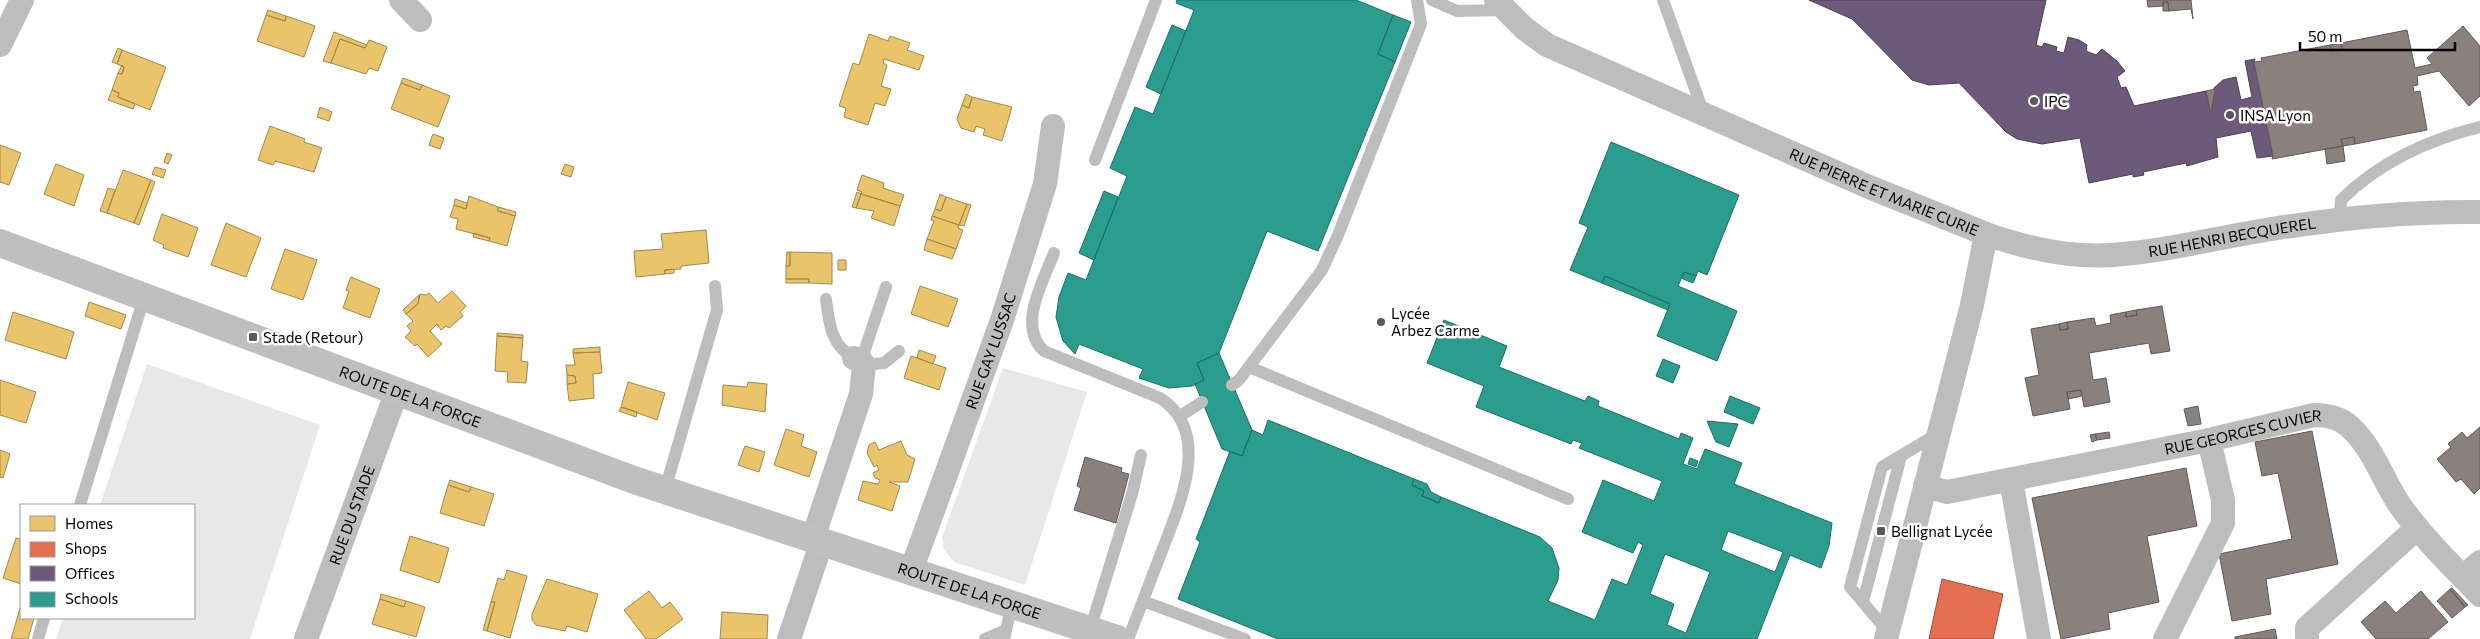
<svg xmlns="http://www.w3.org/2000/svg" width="2480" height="639" viewBox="0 0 2480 639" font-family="Commissioner,sans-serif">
	<rect width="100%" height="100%" fill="#fff"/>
	<path fill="#e8e8e8" d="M147 364 320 425 250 639H56L63 618H194V505H100Z
		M1003 368 1087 392 1025 585 954 562 944 550 942 537Z"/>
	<path fill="#e9c46a" stroke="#a3894a" d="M268 10 286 16 285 21 266 15Z
		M266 15 285 21 286 16 315 26 304 57 257 41Z
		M334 32 367 45 365 48 340 39 331 63 323 61Z
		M869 34 888 41 890 36 910 43 907 50 924 56 919 70 884 59 883 63 887 65 881 86 891 89 885 106 875 103 868 125 844 117 846 108 839 106 853 63 859 65Z
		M340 39 365 48 369 40 387 47 378 71 369 68 366 74 331 63Z
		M118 48 122 50 117 64 112 62Z
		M122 50 166 67 150 110 118 97 119 93 112 90 118 73 122 74 124 67 117 64Z
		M122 65 124 67 122 74 118 73Z
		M403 78 422 85 420 90 401 83Z
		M401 83 420 90 422 85 450 96 438 127 391 109Z
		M112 90 119 93 118 97 135 104 133 109 108 100Z
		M966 94 972 97 969 108 962 105Z
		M972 97 1012 107 1002 141 983 135 985 129 976 126 974 132 961 128 957 119 962 105 969 108Z
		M320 107 332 112 329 121 317 117Z
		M270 126 305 139 304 142 322 148 314 172 275 161 273 165 258 160Z
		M433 134 444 138 440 149 429 145Z
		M0 145 21 153 9 185 0 182Z
		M167 153 172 155 168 164 164 162Z
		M56 164 84 175 74 206 44 194Z
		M565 164 574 167 571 177 561 174Z
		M155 167 166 170 163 178 152 174Z
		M123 170 151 180 134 223 107 213Z
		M862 175 884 183 883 188 904 195 900 206 861 194 862 192 857 190Z
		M151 180 155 182 139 225 134 223Z
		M108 188 115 190 107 213 100 211Z
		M857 192 861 194 856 208 852 207Z
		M861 194 900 206 894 226 871 218 874 211 856 208Z
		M940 194 946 197 941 211 935 209Z
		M469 196 498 207V211L515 216 507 246 489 241 490 238 456 229 458 219 450 217 454 205 466 209Z
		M946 197 967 204 959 225 932 216 935 209 941 211Z
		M455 199 467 203 466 209 454 205Z
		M967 204 971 205 964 226 959 225Z
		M498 207 516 212 515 216 498 211Z
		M162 214 198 228 188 257 163 248 164 245 153 240Z
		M932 216 959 225 958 228 963 230 956 249 927 239 934 221 931 220Z
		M226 223 261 238 246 277 211 265Z
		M706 230 709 263 681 266V269L665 270V274L636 277 634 251 663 249 661 234Z
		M474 233 490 238 489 241 473 237Z
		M927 239 956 249 952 259 924 250Z
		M285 249 317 260 303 300 271 289Z
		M787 252H790V266H786Z
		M790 252 832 253V284L809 283V279H786V266H790Z
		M838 260H846V270H838Z
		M674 269V273L665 274V270Z
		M351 277 380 289 370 318 343 308 349 291 346 290Z
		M786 279H809V283H786Z
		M920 286 958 299 948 327 911 314Z
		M452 291 466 306 460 312 463 316 449 328 446 326 441 330 437 324 430 331 442 344 428 357 417 344 415 346 405 337 411 331 407 326 413 321 406 314 418 304 420 294 426 295 429 293 438 303Z
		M419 295 418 304 406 314 403 310Z
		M89 302 126 315 121 329 85 316Z
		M13 312 74 332 66 359 5 340Z
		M497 333 523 335V338L497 336Z
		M497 336 523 338 521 361 528 362 526 383 507 382 508 372 495 371Z
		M600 347V352L573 353V349Z
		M919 350 936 356 933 364 917 358Z
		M600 352 602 373 593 374 594 398 569 401 567 384 576 383 575 376 567 375 566 365H575L573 353Z
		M911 356 946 368 939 390 904 378Z
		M567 375 575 376 576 383 567 384Z
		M0 380 36 392 26 423 0 415Z
		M628 382 665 393 657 420 621 407Z
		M748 382 767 384 765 412 722 405 723 385 747 387Z
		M621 407 637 412 636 417 619 411Z
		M786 429 804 435 801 446 817 452 809 477 774 465Z
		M901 441 907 455 915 459 908 482H889L900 486 892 511 858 500 863 481 878 484 880 480 875 478 873 473 879 470 877 465 874 467 867 453 869 445 875 442 879 450Z
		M745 446 765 452 759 472 738 465Z
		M0 450 10 454 3 478 0 477Z
		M450 480 471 487 469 492 448 485Z
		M448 485 469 492 471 487 494 494 484 526 440 513Z
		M410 536 449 548 439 583 400 570Z
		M16 538 21 539V584L3 578Z
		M507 570 527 576 510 638 487 631 495 602H491L498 578 504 580Z
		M547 579 598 594 587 632 567 626 565 631 536 625 532 620V614Z
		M649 591 662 608 670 602 683 619 656 639H646L624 610Z
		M381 594 406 601 404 607 380 599Z
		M380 599 404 607 406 601 425 607 416 637 372 624Z
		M491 602H495L487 631 483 630Z
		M21 605V618H34L28 639H11Z
		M722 612 768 615 767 639H720Z"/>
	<path fill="#e76f51" stroke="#a24e39" d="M1942 579 2003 594 1993 639H1929Z"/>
	<path fill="#6d597a" stroke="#4c3e55" d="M1809 0H2046L2036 45 2042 47 2044 43 2057 47 2056 51 2064 53 2068 37 2079 40 2087 45 2086 51 2096 55 2102 49 2117 61 2125 71 2117 77 2121 88 2126 87 2134 106 2206 91 2211 113 2214 88 2223 80 2236 77 2241 100 2252 97 2245 61 2255 59 2254 62 2273 156 2257 158 2251 131 2216 138 2218 157 2187 166 2186 163 2143 172 2144 175 2133 177V174L2089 183 2080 138 2042 144 2017 139 2006 132 1959 83 1929 85 1912 80 1852 19Z"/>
	<path fill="#2a9d8f" stroke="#1d6e64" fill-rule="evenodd" d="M1177 0H1356L1393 15 1378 54 1395 62 1318 251 1267 231 1219 353 1197 363 1204 380 1192 386 1169 388 1139 378 1143 369 1079 344 1075 354 1063 341 1056 317 1059 297 1068 273 1086 280 1127 176 1110 168 1135 107 1153 114 1194 10 1176 3Z
		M1393 15 1411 22 1395 62 1378 54Z
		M1172 25 1186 31 1161 94 1146 87Z
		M1611 142 1739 195 1707 275 1698 271 1696 276 1684 272 1678 286 1737 311 1717 361 1657 336 1670 304 1605 276 1602 283 1570 270 1588 227 1579 223Z
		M1104 191 1118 197 1094 260 1079 253Z
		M1684 272 1696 276 1693 283 1681 278Z
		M1605 276 1670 304 1668 310 1602 283Z
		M1444 320 1507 346 1499 367 1585 401 1588 396 1599 401 1598 406 1679 439 1681 433 1693 438 1683 464 1697 469 1705 449 1742 463 1734 484 1832 523 1829 546 1821 568 1790 555 1757 639H1278L1178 599 1200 542 1196 539 1230 451 1242 456 1252 430 1263 435 1268 420 1414 479 1412 485 1424 491 1422 496 1439 503 1441 497 1540 537 1552 548 1559 568 1558 580 1548 601 1595 620 1612 579 1627 585 1643 545 1638 542 1633 553 1582 532 1603 480 1654 501 1662 481 1579 448 1582 443 1573 440 1571 444 1476 407 1484 386 1427 363ZM1728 531 1783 552 1775 572 1721 550ZM1665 554 1710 572 1686 633 1667 625 1674 604 1650 594Z
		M1219 353 1252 430 1242 456 1222 449 1195 384 1204 380 1197 363Z
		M1663 359 1680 366 1673 383 1656 376Z
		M1730 396 1760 408 1753 424 1724 412Z
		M1707 421 1738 424 1729 447 1716 442Z
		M1690 458 1698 461 1696 467 1688 464Z
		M1414 479 1427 484 1431 492 1441 497 1439 503 1422 496 1424 491 1412 485Z"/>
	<path fill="#8a817c" stroke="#615a57" d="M2147 0H2191L2193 19 2191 9 2169 11 2168 2H2163V6L2148 7Z
		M2163 2H2168L2169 11H2163Z
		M2463 26 2480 46V96L2469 106 2439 71 2417 76 2418 85 2413 86 2414 92 2420 91 2427 130 2355 144 2354 137 2341 139 2343 146 2272 159 2273 156 2254 62 2262 61 2261 58 2330 45 2331 51 2342 49 2341 43 2407 30 2415 68 2432 64 2427 58Z
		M2341 43 2342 49 2331 51 2330 45Z
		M2215 89 2211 113 2206 91Z
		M2354 137 2355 144 2343 146 2341 139Z
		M2343 146 2345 161 2327 164 2325 149Z
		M2162 306 2170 351 2151 354 2149 343 2089 353 2093 380 2106 378 2110 402 2084 407 2081 390 2067 392 2070 409 2033 416 2025 378 2039 375 2031 329 2059 324 2060 330 2068 329 2067 322 2094 318 2096 326 2111 323 2110 315 2126 312V317L2137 315 2136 310Z
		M2136 310 2137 315 2126 317V312Z
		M2067 322 2068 329 2060 330 2059 324Z
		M2081 390 2082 396 2068 399 2067 392Z
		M2198 406 2201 424 2188 426 2184 409Z
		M2480 427V488L2474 494 2461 479 2456 482 2437 459 2451 447 2448 444 2462 432 2467 438Z
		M2312 431 2338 564 2266 579 2271 614 2232 621 2219 554 2292 539 2278 473 2262 476 2255 442Z
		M2109 432 2110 438 2097 440 2095 434Z
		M2095 434 2097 440 2092 442 2090 435Z
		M1085 457 1122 468 1121 472 1129 474 1116 523 1074 510 1081 488 1077 486Z
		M2186 468 2197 526 2147 536 2159 602 2108 613 2110 629 2061 639 2032 498Z
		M2452 588 2468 605 2465 607 2450 589Z
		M2450 589 2465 607 2452 618 2437 601Z
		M2421 591 2448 622 2428 639H2376L2361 622 2385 601 2396 613Z
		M2275 629 2277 639H2235V637Z"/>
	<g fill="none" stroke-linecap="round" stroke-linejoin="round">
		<path stroke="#bdbdbd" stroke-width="12" d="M1432 0 1457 11 1504 10
			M1663 0 1704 114
			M1095 160 1156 0
			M2340 219 2341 200C2378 163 2429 139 2480 127
			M1054 253C1043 282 1017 326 1044 351L1160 398C1215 433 1177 510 1160 556 1149 584 1139 612 1128 639
			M826 299C829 323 831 346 854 358
			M861 361 886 287
			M864 365 884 363 899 351
			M1249 367 1568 499
			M1232 385 1239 380 1322 270 1338 235 1421 24 1417 0
			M1180 416 1202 402
			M665 490 717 310 715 286
			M80 505 144 298
			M1143 601 1245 639
			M1863 602 1901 456
			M1090 630 1132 494 1141 455
			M1888 632 1850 587 1882 467 1939 433
			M38 639 44 618
			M985 639 1006 630
			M1004 639 1012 604"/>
		<g stroke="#bdbdbd" stroke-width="24">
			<path d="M401 0 420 20"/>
			<path id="s1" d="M1496 0 1524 28 1547 45 1869 187 1986 234 1972 305 1886 639"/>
			<path d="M0 45 22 0"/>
			<path id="s2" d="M1986 234C2026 248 2069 258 2112 255 2160 252 2207 240 2254 232 2329 219 2404 211 2480 212"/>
			<path d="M2011 480 2039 639"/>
			<path id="s3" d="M1925 486 1947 492 2209 440 2314 415C2327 415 2339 417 2349 426 2373 447 2383 481 2401 507 2424 539 2453 567 2480 595"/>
			<path d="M813 538 861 394 864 365 861 361 854 358"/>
			<path id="s4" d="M911 571 1002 320 1045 184 1053 126"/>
			<path d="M2463 577 2480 562"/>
			<path id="s5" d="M306 639 397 391"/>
			<path d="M789 639 822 541"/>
			<path d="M2165 639 2223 523V500L2209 440"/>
			<path d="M2307 639V628L2417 528"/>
		</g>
		<path stroke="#bfbfbf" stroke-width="28" id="s6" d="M0 243 634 480 1117 639"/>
	</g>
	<g fill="#595959" stroke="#fff" stroke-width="2">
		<circle cx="2034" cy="101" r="5"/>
		<circle cx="2230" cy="115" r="5"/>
		<circle cx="1381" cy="322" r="5"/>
		<rect x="248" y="332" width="10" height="10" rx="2.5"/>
		<rect x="1876" y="526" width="10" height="10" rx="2.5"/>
	</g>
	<g text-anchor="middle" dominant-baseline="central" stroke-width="5" stroke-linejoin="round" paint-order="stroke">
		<g font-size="15" fill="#000" stroke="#fff" text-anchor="start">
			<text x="2044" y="101">IPC</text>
			<text x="2240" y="115">INSA Lyon</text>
			<text x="1391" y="313">Lycée<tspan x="1391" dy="17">Arbez Carme</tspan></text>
			<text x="263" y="337">Stade (Retour)</text>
			<text x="1891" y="531">Bellignat Lycée</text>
		</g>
		<g font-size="15" fill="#000" stroke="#fff">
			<text stroke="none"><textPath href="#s1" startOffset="436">RUE PIERRE ET MARIE CURIE</textPath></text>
			<text stroke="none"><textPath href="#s2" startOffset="250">RUE HENRI BECQUEREL</textPath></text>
			<text stroke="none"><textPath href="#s4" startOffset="234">RUE GAY LUSSAC</textPath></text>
			<text stroke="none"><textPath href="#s6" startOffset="438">ROUTE DE LA FORGE</textPath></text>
			<text stroke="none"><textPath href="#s3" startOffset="325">RUE GEORGES CUVIER</textPath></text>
			<text stroke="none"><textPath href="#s5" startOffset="132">RUE DU STADE</textPath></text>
			<text stroke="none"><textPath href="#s6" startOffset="1030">ROUTE DE LA FORGE</textPath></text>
		</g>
	</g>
	<rect x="20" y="504" width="175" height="115" fill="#ffffff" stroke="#999999"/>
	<rect x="30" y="516" width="25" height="15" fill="#e9c46a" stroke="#999999"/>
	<text x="65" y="529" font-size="15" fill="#000000">Homes</text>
	<rect x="30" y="542" width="25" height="15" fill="#e76f51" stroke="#999999"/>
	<text x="65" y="554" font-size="15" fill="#000000">Shops</text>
	<rect x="30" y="566" width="25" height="15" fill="#6d597a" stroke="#999999"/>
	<text x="65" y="579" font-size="15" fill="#000000">Offices</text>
	<rect x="30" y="592" width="25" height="15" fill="#2a9d8f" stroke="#999999"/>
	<text x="65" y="604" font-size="15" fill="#000000">Schools</text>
	<path d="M2300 42v8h155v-8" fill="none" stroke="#000000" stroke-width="2.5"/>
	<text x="2308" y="42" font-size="15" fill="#000000" stroke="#ffffff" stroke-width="4" paint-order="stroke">50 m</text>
</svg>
